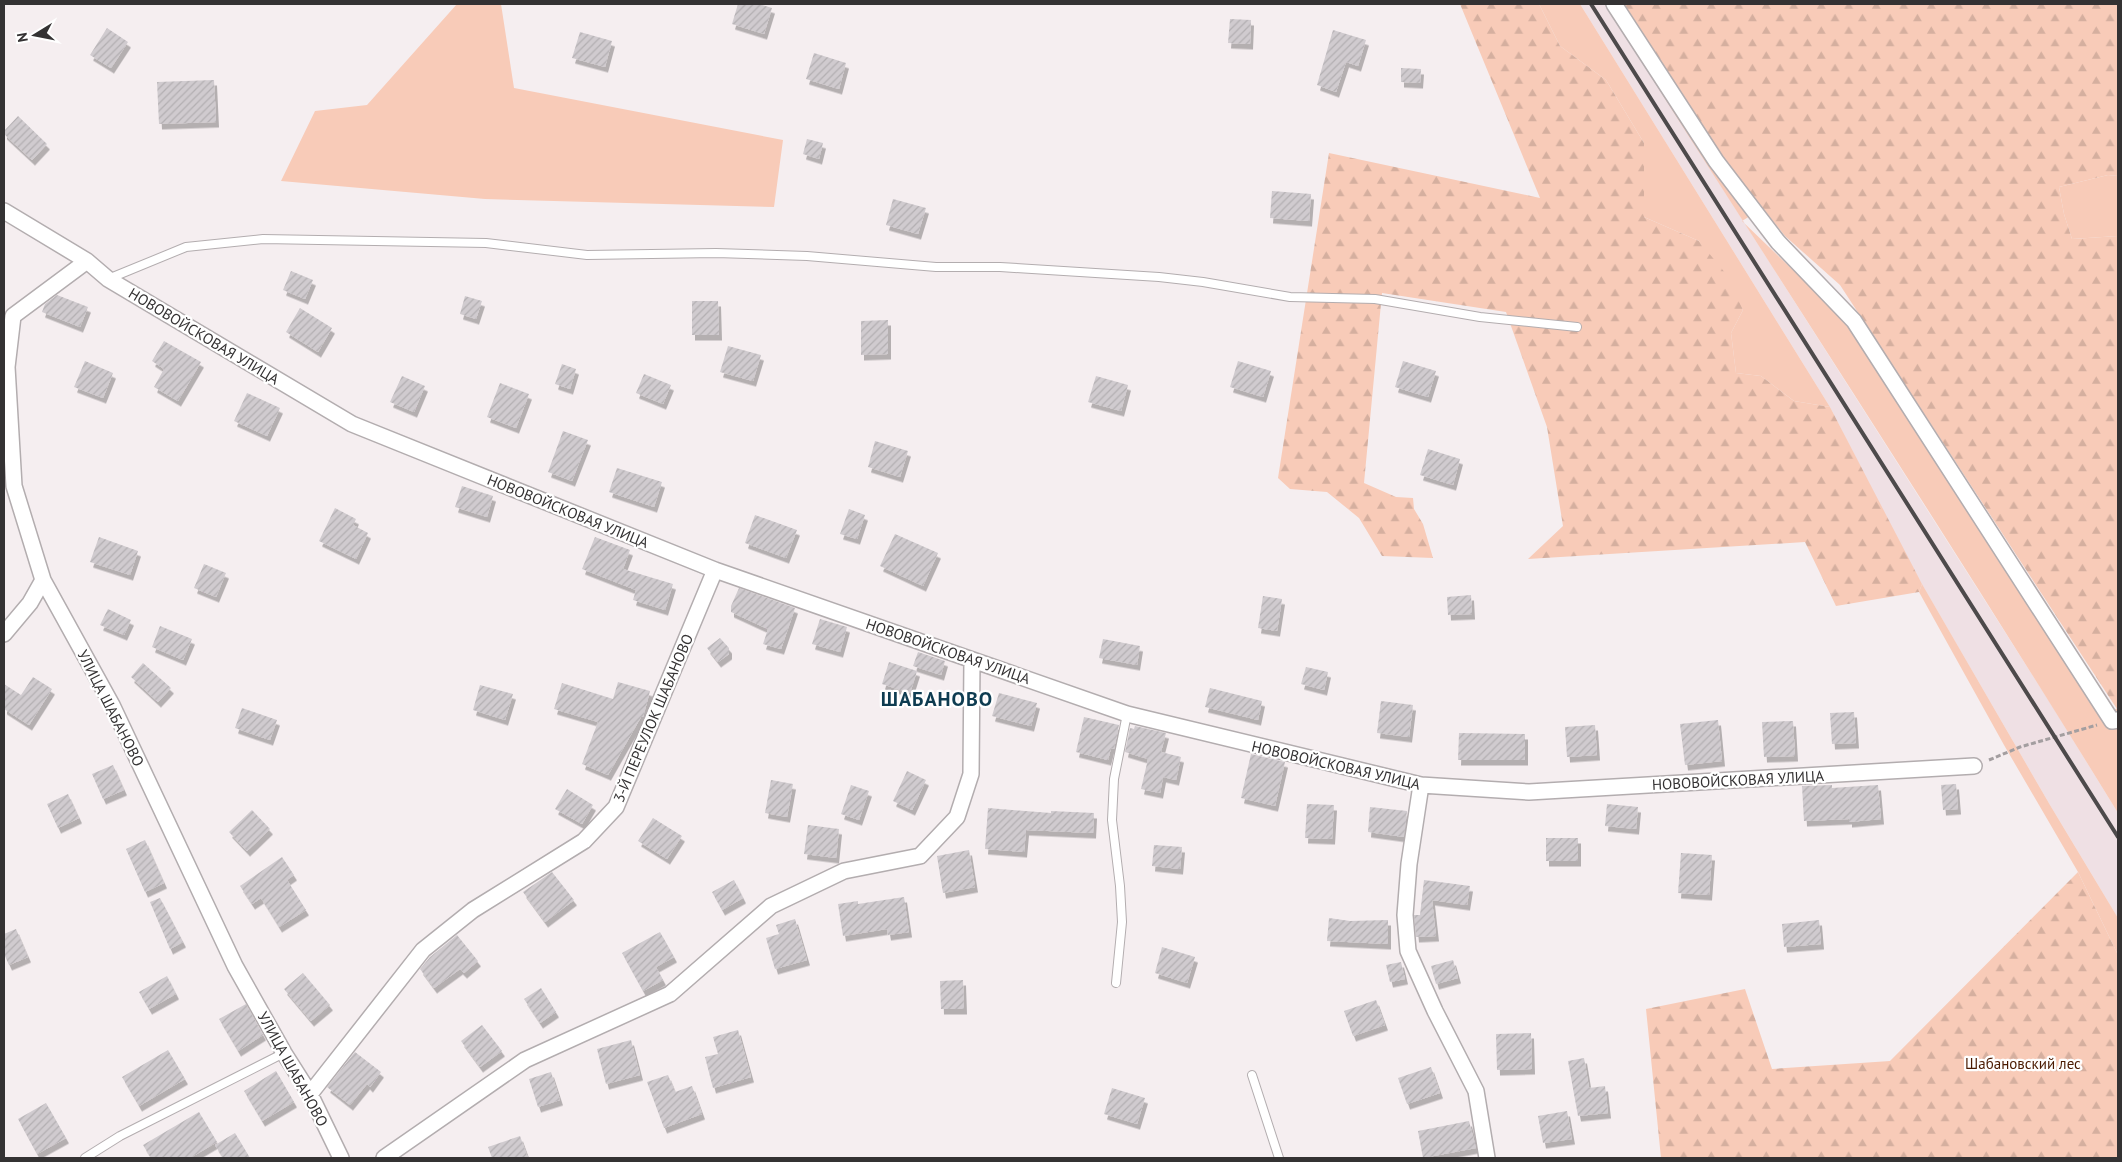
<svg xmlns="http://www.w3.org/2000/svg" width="2122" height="1162" viewBox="0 0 2122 1162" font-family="'PT Sans',sans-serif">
	<defs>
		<pattern id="forest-firs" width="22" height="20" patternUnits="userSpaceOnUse" patternTransform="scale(1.25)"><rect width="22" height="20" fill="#f8cbb8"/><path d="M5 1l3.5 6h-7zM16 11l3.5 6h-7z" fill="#d5af9f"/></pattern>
		<pattern id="building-hatch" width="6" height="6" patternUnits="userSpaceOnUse" patternTransform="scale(1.25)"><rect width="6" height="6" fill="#d0cbcf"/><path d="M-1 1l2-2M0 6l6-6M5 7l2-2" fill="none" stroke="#b3afb2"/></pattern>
		<filter id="shadow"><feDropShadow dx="3" dy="5.5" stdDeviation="0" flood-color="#0004"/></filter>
	</defs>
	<rect width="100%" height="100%" fill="#f5eef0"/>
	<path fill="#efe0e4" d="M1580 4H1605L2052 706 2118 813V918L2050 805 1912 567 1830 407Z"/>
	<path fill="#f8cbb8" d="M457 4H501L514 88 783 140 774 207 485 199 281 181 315 111 367 105Z
		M1539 4H1580L1830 407 1794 401 1761 376 1736 373 1731 333 1743 310 1699 241 1644 217V143L1606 80 1560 46Z
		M1605 4H1623L1722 158 1763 208 1742 221 1850 325 2102 715 2118 708V813C1951 541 1775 274 1605 4Z
		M2108 175 2118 176V236L2072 239 2064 214 2059 187Z
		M1922 584 2050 805 2118 918V955L2078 872 2004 745 1919 592Z"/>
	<path fill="url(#forest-firs)" d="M1460 4H1539L1560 46 1606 80 1644 143V217L1699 241 1726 274 1743 310 1731 333 1736 373 1761 376 1794 401 1830 407 1922 584 1919 592 1836 606 1805 542 1528 559 1563 526 1547 427 1506 312 1382 293 1364 483 1396 497 1413 498 1414 509 1423 524 1433 558 1382 556 1359 518 1327 492 1290 489 1278 478 1329 153 1540 198Z
		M1623 4H2118V176L2108 175 2059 187 2064 214 2072 239 2118 236V708L2117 709 1840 285 1785 236 1722 158Z
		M2078 872 2118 955V1158H1661L1646 1009 1745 989 1772 1069 1890 1061Z"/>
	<path fill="url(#building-hatch)" filter="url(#shadow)" d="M738 4H759L772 8 764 34 732 24Z
		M1230 19 1251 20 1250 44 1228 43Z
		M107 28 128 42 111 68 90 55Z
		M1333 30 1366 40 1358 66 1346 62 1336 92 1317 85Z
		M580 32 612 41 605 67 572 58Z
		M814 53 846 63 839 89 806 79Z
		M1401 68 1421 69 1420 83 1401 82Z
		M214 80 216 122 159 124 157 82Z
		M18 116 47 144 32 160 4 134V131Z
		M807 139 823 143 819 159 803 154Z
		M1272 191 1311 194 1309 221 1270 218Z
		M893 199 926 208 918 234 886 225Z
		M291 271 313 280 305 299 283 290Z
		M57 295 88 307 80 327 42 312 45 304Z
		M465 296 482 301 476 319 460 314Z
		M692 301H718L719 335H692Z
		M300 308 332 328 318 352 286 332Z
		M888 320V354L861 355V321Z
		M164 341 201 362 178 401 154 387 164 369 152 361Z
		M728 346 761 355 753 381 720 372Z
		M85 361 113 373 103 398 74 387Z
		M1238 361 1271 371 1263 397 1230 387Z
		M1403 361 1436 371 1428 397 1395 387Z
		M562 364 576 369 570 389 555 384Z
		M644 374 671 385 663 404 636 393Z
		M402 376 425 386 414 412 390 402Z
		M1096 376 1128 385 1121 411 1088 402Z
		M500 383 529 394 516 428 487 417Z
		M247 393 280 408 267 436 234 421Z
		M563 431 588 440 572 481 548 472Z
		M875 441 908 451 900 477 868 467Z
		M1428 449 1460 459 1453 485 1420 475Z
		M617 468 662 482 654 507 609 492Z
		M462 486 493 496 487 517 455 507Z
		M335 508 356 519 353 525 368 533 356 559 319 541Z
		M849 509 865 515 857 539 840 534Z
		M755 515 797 530 786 558 745 543Z
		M895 534 938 553 923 586 880 566Z
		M99 537 138 551 130 575 90 562Z
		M595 537 630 550 623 569 673 584 665 610 633 600 636 590 582 569Z
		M204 564 226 573 216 597 194 588Z
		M739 588 795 608 781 649 763 644 768 629 731 612V606Z
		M1471 595 1472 614 1448 615 1447 597Z
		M1263 596 1282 599 1277 631 1258 628Z
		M108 609 131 620 124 635 100 625Z
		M820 619 847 627 840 652 812 644Z
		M160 626 192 639 183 660 152 647Z
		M720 638 729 648V654L718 662 707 648Z
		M1103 639 1140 646 1137 665 1099 658Z
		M918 652 945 661 941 675 913 666Z
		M889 662 917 671 910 693 882 684Z
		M143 663 171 688 158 702 131 677Z
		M1306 667 1328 672 1324 690 1301 684Z
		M33 677 52 689 29 725 4 709V684L21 695Z
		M618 682 650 691 643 717H641L608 775 582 764 598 722 554 709 562 683 613 699Z
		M480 685 513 694 505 720 473 710Z
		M1210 688 1262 701 1258 720 1205 707Z
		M999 693 1037 703 1031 726 992 716Z
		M1381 701 1413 705 1409 737 1377 733Z
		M242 708 277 720 270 740 235 728Z
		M1854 712 1856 743 1832 744 1830 713Z
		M1084 717 1119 725 1114 749 1111 748 1108 760 1076 752Z
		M1718 720 1722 761 1685 765 1680 724Z
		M1793 721 1795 756 1764 757 1762 722Z
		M1595 725 1597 755 1567 757 1565 727Z
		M1135 726 1166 733 1161 752 1181 757 1176 780 1163 777 1160 793 1141 789 1148 759 1125 752 1130 728 1134 729Z
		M1459 733 1525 734V760H1458Z
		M1251 754 1285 762 1275 806 1241 798Z
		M113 765 124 790 103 799 92 774Z
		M907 771 926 780 912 810 893 801Z
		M771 780 793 784 787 817 765 813Z
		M1956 784 1958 809 1943 810 1941 785Z
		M851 785 869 791 859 820 841 814Z
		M1832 785V788L1878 785 1881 819 1849 822V819L1804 821 1802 786Z
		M567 789 593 805 582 824 555 809Z
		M68 794 79 818 58 828 47 804Z
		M1307 804 1334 805 1332 839 1305 838Z
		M1607 804 1638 807 1636 829 1605 826Z
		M1370 807 1407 811 1404 837 1368 832Z
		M988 808 1051 813V811L1094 813 1093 833 1026 830 1024 852 985 849Z
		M252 810 270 829 247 851 229 832Z
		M653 818 682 836 667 859 638 841Z
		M808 825 839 829 836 858 804 854Z
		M1546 838H1578V861H1546Z
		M145 840 164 883 145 892 126 849Z
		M1154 845 1182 847 1180 869 1152 866Z
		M969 850 975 887 943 893 937 856Z
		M1681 853 1712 855 1709 895 1678 893Z
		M282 857 294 875 287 880 306 910 279 927 261 898 252 904 240 886Z
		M552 872 574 900 545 922 523 892Z
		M734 880 743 898 722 910 712 892Z
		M1424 880 1470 886 1467 905 1432 900 1436 936 1416 937 1414 915H1420Z
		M904 897 909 932 888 935 887 929 843 936 838 904 858 901V904Z
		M160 898 183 942 170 949 150 902Z
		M1329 918 1350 921 1388 920V944L1327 941Z
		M795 919 807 960 775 969 766 938 779 934 776 925Z
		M1819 920 1821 944 1784 947 1782 924Z
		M16 929 28 957 9 965 4 954V934Z
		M660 932 674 957 656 967 663 980 643 991 622 953Z
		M457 935 478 961 464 973 460 969 434 988 420 969 430 957Z
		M1162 947 1195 957 1187 983 1155 973Z
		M1453 960 1458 978 1436 984 1431 966Z
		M1401 962 1405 979 1390 982 1386 965Z
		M303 973 330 1005 311 1021 284 989Z
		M167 976 176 994 149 1009 139 992Z
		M963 980 964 1009H941L940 981Z
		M541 988 556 1012 540 1023 524 999Z
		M1376 1000 1385 1025 1353 1036 1344 1011Z
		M246 1004 263 1035 238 1051 219 1019Z
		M482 1025 502 1051 480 1067 461 1041Z
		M738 1030 751 1077 713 1088 705 1057 718 1054 713 1037Z
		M1531 1033 1532 1069 1497 1070 1496 1034Z
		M631 1040 640 1075 606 1084 597 1049Z
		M168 1050 185 1079 139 1106 122 1077Z
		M355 1052 381 1072 370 1087 367 1084 350 1105 327 1087Z
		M1584 1058 1589 1088 1605 1086 1608 1113 1578 1116 1568 1061Z
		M1431 1067 1440 1093 1407 1104 1398 1078Z
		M276 1071 294 1102 262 1121 244 1091Z
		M551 1072 560 1100 538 1107 529 1079Z
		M668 1075 675 1092 692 1086 702 1114 664 1128 647 1082Z
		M1112 1088 1145 1098 1137 1124 1104 1114Z
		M46 1103 66 1138 37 1154 18 1119Z
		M1567 1111 1572 1139 1543 1143 1538 1116Z
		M199 1112 217 1142 190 1158H151L143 1145Z
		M1469 1121 1476 1148 1423 1158 1418 1131Z
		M235 1133 250 1158H223L215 1145Z
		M520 1136 528 1158H492L488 1147Z"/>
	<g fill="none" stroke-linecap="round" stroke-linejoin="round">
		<g stroke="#b3adaf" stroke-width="10">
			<path id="lane" d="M108 279 186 247 263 239 486 243 587 255 716 253 807 256 936 267H1000L1159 277 1203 282 1290 297 1375 299 1480 317 1577 327
				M1116 983 1122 922 1120 886 1112 820 1114 779 1127 714
				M1252 1075 1279 1158
				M85 1158 120 1136 284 1053"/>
		</g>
		<g stroke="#b3adaf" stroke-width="18">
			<path id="street" d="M1614 4 1716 161 1778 242 1854 321 2112 721 2118 720
				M4 211 87 261 108 279 352 424 715 570 1127 714 1421 785 1529 792 1974 766
				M87 261 13 316 7 367 14 486 43 580 112 705 235 966 284 1053 310 1094 341 1158
				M4 634 30 603 43 580
				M1421 785 1409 864 1405 915 1408 951 1435 1011 1476 1091 1487 1158
				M310 1094 423 950 473 910 584 841 616 807 715 570
				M384 1158 525 1060 670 994 771 906 844 871 920 856 957 817 971 774 972 660"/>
		</g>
		<path stroke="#a39ea0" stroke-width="3" stroke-dasharray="5 2.5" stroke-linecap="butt" d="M1989 760 2020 747 2097 725"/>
		<use href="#lane" stroke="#fff" stroke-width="8"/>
		<use href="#street" stroke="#fff" stroke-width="15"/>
		<path stroke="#4d4a4b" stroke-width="4" d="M1591 4 2118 837"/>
	</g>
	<g text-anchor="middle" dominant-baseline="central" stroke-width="4.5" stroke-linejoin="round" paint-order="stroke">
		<g font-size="15" fill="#343233" stroke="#fff">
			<text transform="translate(204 336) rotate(31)">НОВОВОЙСКОВАЯ УЛИЦА</text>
			<text transform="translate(568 511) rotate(22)">НОВОВОЙСКОВАЯ УЛИЦА</text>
			<text transform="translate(948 651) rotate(19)">НОВОВОЙСКОВАЯ УЛИЦА</text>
			<text transform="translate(111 708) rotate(63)">УЛИЦА ШАБАНОВО</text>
			<text transform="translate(653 718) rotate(-67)">3-Й ПЕРЕУЛОК ШАБАНОВО</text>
			<text transform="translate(1336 765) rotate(13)">НОВОВОЙСКОВАЯ УЛИЦА</text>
			<text transform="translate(1738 780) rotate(-3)">НОВОВОЙСКОВАЯ УЛИЦА</text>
			<text transform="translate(293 1069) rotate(61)">УЛИЦА ШАБАНОВО</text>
		</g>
		<g font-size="15" fill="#4a1a01" stroke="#fff">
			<text x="2023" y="1063">Шабановский лес</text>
		</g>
		<g font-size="20" font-weight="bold" letter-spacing="1" fill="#0e3c51" stroke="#fff">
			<text x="937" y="699">ШАБАНОВО</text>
		</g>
	</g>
	<rect width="2122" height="1162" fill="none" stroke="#343233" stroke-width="10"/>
	<g transform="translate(35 35) rotate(260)" stroke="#ffffff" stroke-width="4" paint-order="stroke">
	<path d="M0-4L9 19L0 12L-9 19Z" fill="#343233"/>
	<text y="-8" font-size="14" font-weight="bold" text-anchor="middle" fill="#343233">N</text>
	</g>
</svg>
